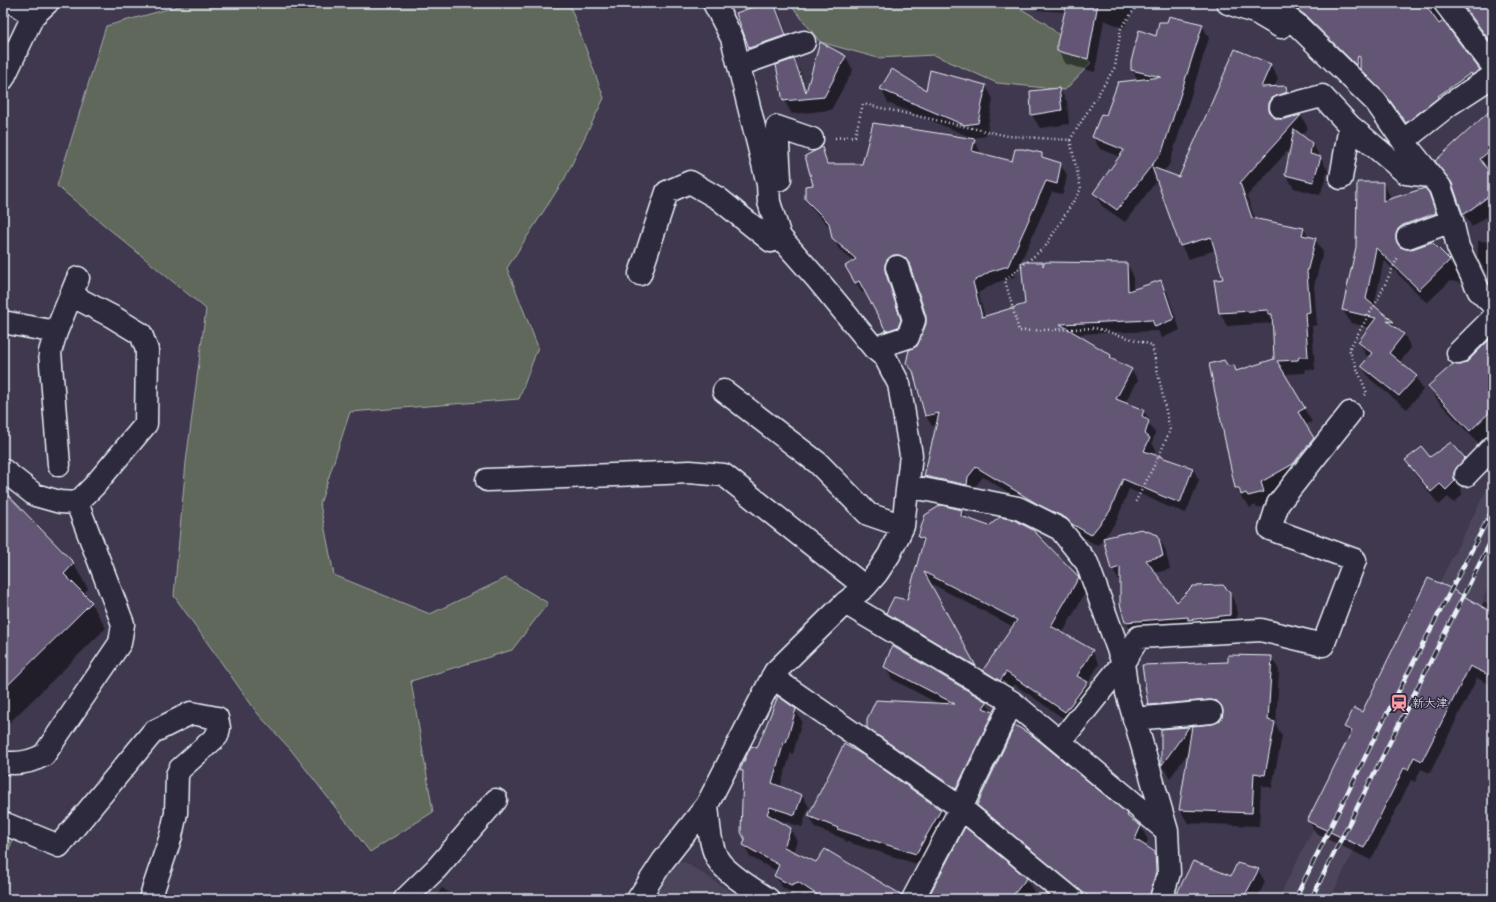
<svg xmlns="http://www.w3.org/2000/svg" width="1496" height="902" viewBox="0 0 1496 902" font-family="Pangolin,'Klee One',sans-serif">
	<rect width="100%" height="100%" fill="#3f384e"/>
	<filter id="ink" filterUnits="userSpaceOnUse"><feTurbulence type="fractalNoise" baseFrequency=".025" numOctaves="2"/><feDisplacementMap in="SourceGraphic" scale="8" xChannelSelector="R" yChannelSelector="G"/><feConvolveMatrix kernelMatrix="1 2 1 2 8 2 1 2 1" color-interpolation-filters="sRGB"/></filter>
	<g filter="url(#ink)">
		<path fill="#4d455c" d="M1493 477V579L1483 599 1493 604V677L1470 666 1422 761 1414 757 1408 770 1404 768 1363 849 1356 846 1330 899H1278L1315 825 1307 821 1428 578 1439 583Z
			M683 861 742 899H642L664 866Z"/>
		<path fill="#60685b" stroke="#a4acaa" d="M190 3H569L604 98 565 178 507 268 538 347 519 399 350 412 320 504 334 575 430 614 506 578 548 603 512 650 411 681 433 812 370 852 291 750 258 714 174 596 186 462 206 309 57 186 106 26Z
			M785 3H1011L1045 23 1091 63 1065 90 997 83 934 55 878 58 820 42 795 10Z
			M3 836 13 839 6 857 3 859Z"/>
		<path fill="#0007" d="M767 3H774L780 14 792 49 757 61 750 48 738 14Z
			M967 3H989V5L980 3 978 7Z
			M1032 3H1136L1124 28 1104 20 1095 72 1066 64 1058 51 1066 12 1036 10Z
			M1279 3H1493V47L1464 8 1458 4 1441 11 1440 18 1479 70 1487 83 1414 135 1395 108 1368 82 1364 74 1363 77Z
			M1202 25 1209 38 1169 165 1163 172 1179 178 1270 65 1278 78 1274 88 1286 87 1293 100 1280 111 1276 119 1284 120 1301 116 1308 128 1301 136 1312 143 1328 171 1320 195 1294 188 1286 175 1292 146 1247 196 1255 219 1304 229 1309 238 1315 239 1323 252 1314 286 1317 325 1312 326 1315 370 1306 369 1305 373 1284 374 1312 422 1305 425 1321 452 1301 477 1268 495 1271 505 1257 508 1255 505 1250 508 1246 501H1244L1236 488 1228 367H1234L1236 371 1275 359 1273 323 1227 326 1220 313 1224 280 1215 250 1189 259 1181 246 1158 179 1125 222 1102 206 1094 193 1120 157 1100 149 1093 137 1106 117 1139 81 1132 70 1156 37Z
			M821 43 846 57 853 70 831 110 792 114 784 100 794 60 801 73 807 91Z
			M892 70 927 91 986 86 993 99 986 136 973 138 888 103 881 89Z
			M1059 89 1067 102 1069 124 1040 128 1032 115Z
			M1493 92V105L1488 96Z
			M974 140 980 151V154L1013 163 1042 154 1045 159 1060 164 1067 175 1063 194 1052 192 1014 277 995 283 978 293 985 317 1026 305 1043 263 1044 266 1097 264V263L1127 264 1133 275V290L1161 282 1167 292 1180 330 1162 338 1158 331 1075 334 1111 356 1113 360 1131 369 1138 380 1125 403 1144 411 1150 422 1149 424 1155 433 1152 443 1156 450 1153 455 1193 469 1199 480 1186 513 1169 507 1129 489 1116 522 1098 546 1079 535 1073 529 1049 517 983 477 974 488 931 487 925 476 937 425 932 426 926 416 916 376 907 363 918 346 927 324V316L911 268 906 265 907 331 893 341 865 291 862 293 847 266 854 262 839 249 833 238 831 228 813 210 806 199 815 186 821 149 829 165H863Z
			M1493 148V192L1465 213V215L1493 194V212L1472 227 1464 214 1455 189 1444 174 1436 161Z
			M1383 183 1390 196V200L1428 194 1436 208 1443 227 1406 242 1403 249 1449 260 1462 283 1450 281 1427 303 1384 260 1374 307 1393 323 1397 329 1404 334 1411 348 1399 363 1416 376 1423 390 1407 409 1370 379 1362 366 1369 357 1366 355 1359 342 1370 328 1351 323 1343 310Z
			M1478 241 1493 242V280H1490L1478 258Z
			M1493 337V429L1478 443 1437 400 1429 386 1467 363Z
			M1429 459H1464L1472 472 1461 485 1462 495 1454 503 1448 497 1439 505 1414 473 1407 460Z
			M3 497 73 563 88 589 83 594 91 603 106 628 9 723 3 717Z
			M962 511 967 519 1078 578 1086 591 1062 634 1092 651 1099 664 1088 683 1095 696 1073 725 1014 684 1008 693 992 683 984 670 1014 627 930 583 982 677 895 626 888 613 907 601 924 544 919 536Z
			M1157 536 1165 549 1170 569 1155 573 1177 603 1230 593 1237 607V628L1134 635 1126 622 1121 582H1120L1112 569Z
			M1484 601 1493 606V686L1477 678 1430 773 1421 769 1415 782 1411 780 1371 860 1316 834 1309 821 1351 737 1345 727 1362 714 1481 607Z
			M1271 657 1279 670 1276 725 1282 736 1272 788 1261 785 1259 826 1188 823 1180 810 1190 750 1170 778 1162 766V730L1189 728 1192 734 1218 723 1223 718 1224 714 1218 713 1157 718 1149 704 1229 662Z
			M885 667 986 702 993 713 1000 725 963 801 875 740 868 727 941 705 892 679Z
			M795 710 802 721 793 754 791 753 780 787 802 795 809 807 802 827 777 819 776 821 790 829 797 841 793 852 899 899H814L805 893 798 897 782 887 775 876 777 871 750 857 744 845 746 840 744 774 741 770Z
			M863 756 944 813 951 825 923 866 845 841 844 839 816 828 809 816Z
			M1105 804 1051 871 985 818 978 805Z
			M1113 807 1141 827 1148 840 1145 846 1155 852 1162 865 1159 899H1085L1077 893 1070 880Z
			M965 829 1026 879 1034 892 1028 899H931Z
			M1258 870 1265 882 1257 899H1176L1232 877Z
			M442 888 458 899H434Z"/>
		<path fill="#635774" stroke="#e8f1f8" d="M764 3H774L786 35 749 48 736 13Z
			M1067 3H1098L1088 59 1057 51V43Z
			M1288 3H1424L1439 24 1443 21 1480 70 1472 75 1471 73 1438 96 1439 97 1406 123 1386 95 1360 69V57L1358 56 1356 65 1305 15Z
			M1466 3H1493V45L1463 5Z
			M1169 16 1203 24 1162 152 1117 210 1093 193 1124 150 1092 137 1101 114 1106 115 1118 82 1161 77 1131 70V62L1139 30 1156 36 1159 22H1167Z
			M820 42 846 56 824 97 783 101 776 65 794 59 806 92Z
			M1235 49 1271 64 1261 87 1286 86 1287 92 1272 98 1269 103V111L1272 116 1277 119H1284L1301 115 1240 183 1252 218 1304 228 1302 235 1316 238 1307 272 1310 312 1305 313 1308 357H1299L1298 360 1277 361 1305 408 1298 412 1314 438 1293 464 1261 482 1264 492 1248 496 1246 493 1241 495 1239 488H1235L1209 364 1224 360 1228 366 1234 365 1236 371 1274 359 1272 314H1268V310L1219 313 1214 280 1223 279 1211 237 1180 246 1152 167 1179 177Z
			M892 69 926 90 930 70 986 85 978 123 964 125 880 89Z
			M1059 88 1062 110 1031 115 1030 91Z
			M1493 108V148L1480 159 1493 177V193L1463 215 1452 183 1435 161Z
			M873 123 975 139 972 151 1012 161 1015 149H1023L1042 153V157L1061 163 1057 184 1046 181 1008 266 989 272 973 282 982 317 1025 304 1021 262H1043V266L1045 262 1127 263 1128 291 1161 280 1174 319 1155 327 1152 320 1060 324 1111 355 1110 358 1132 369 1116 399 1144 410 1142 416 1149 421 1145 434 1150 438 1144 451 1193 468 1180 503 1162 496 1123 479 1110 511 1091 535 1072 524 1066 518 1041 506 976 467 968 477 967 485 924 476 939 413 925 416 913 371 906 363 909 350 917 346 926 324V316L909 263 905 258 899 255H893L888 259 885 264V271L901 320 898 327 886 331 859 281 855 283 845 266 856 259 832 238 829 223 805 199V186L813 185 805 156 822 147 827 164H862Z
			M1294 129 1312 143 1310 154 1321 157 1313 182 1285 175Z
			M1357 182H1383V201L1425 188 1429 193 1436 213 1403 225 1398 229 1396 234V241L1400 247 1406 249H1412L1432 242 1450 260 1419 290 1376 248 1366 299 1394 322 1387 321 1404 334 1389 353 1417 376 1399 396 1361 366 1372 353 1358 342 1376 318 1342 310 1356 247Z
			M1493 336V409L1470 431 1428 386 1453 364 1461 365 1467 362Z
			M1451 442 1465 458 1454 472V478L1455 481 1446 490 1440 484 1431 492 1405 460 1422 447 1430 457Z
			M3 490 74 563 64 574 92 602 3 690Z
			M941 505 962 510 961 516 989 526 1000 517 1014 520 1033 530 1079 577 1051 626 1093 650 1077 676 1088 682 1065 712 1006 672 1000 681 983 670 1017 620 924 572 976 666 886 613 894 597 907 600 924 539 918 537 925 515Z
			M1141 529 1158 535 1163 556 1146 560 1177 602 1193 586 1223 585 1230 592V615L1188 620V617L1125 622 1120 604V567L1111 570 1103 538Z
			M1428 578 1450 588 1493 613V677L1470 666 1422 761 1414 757 1408 770 1404 768 1364 848 1307 821 1352 731 1344 727 1354 708 1362 712Z
			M892 646 987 702 983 708 993 712 956 789 867 728V719L876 700 955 704 884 667Z
			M1228 655 1272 656 1268 720 1275 722 1265 775 1254 773 1252 813 1179 810 1192 726 1212 724 1218 722 1222 718 1223 710 1221 705 1217 701 1210 700 1148 705 1142 665 1228 662Z
			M778 696 796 709 786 743 784 742 772 783 802 795 795 815 770 807 767 814 791 828 784 847 816 862 825 849 902 895 901 899H823L798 882 791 885 774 876 779 865 743 845 745 840 741 832 743 771 740 770 751 746 757 748Z
			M1015 725 1033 736 1128 814 1127 816 1141 826 1135 839 1155 852 1156 871 1149 899H1093L1081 891 977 805Z
			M1189 727 1161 766V729Z
			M844 744 863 755 941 810 916 854 837 829 838 828 808 816Z
			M965 827 1027 878 1010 899H929L931 892Z
			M1193 861 1231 876 1237 863 1259 869 1243 899H1174Z"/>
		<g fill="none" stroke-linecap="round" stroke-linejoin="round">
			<g stroke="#e8f1f8" stroke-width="25">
				<path id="minor" d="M14 3 33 16
					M1228 3 1257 13 1281 27
					M1267 3 1296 24 1376 102 1403 141 1440 187 1452 221 1458 247 1479 291 1493 305
					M1445 3 1493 66
					M739 65 804 42
					M3 79 33 16 47 3
					M1281 107 1322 96 1350 126 1406 173 1430 176
					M1403 141 1450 104 1493 76
					M1341 178 1350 126
					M768 184 780 179 777 127 812 139
					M1408 237 1452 221
					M640 274 667 192 690 182 719 199 771 241 780 237
					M3 322 56 332
					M874 348 908 337 914 320 897 267
					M1458 353 1493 318
					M724 391 818 463 868 514 903 526
					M59 465 50 352 56 332 78 278
					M3 470 35 495 60 502 77 503 94 486 146 424 147 350 141 334 113 317 71 295
					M1466 475 1493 447
					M487 480 690 472 724 475 865 587
					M908 486 1018 508 1060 529 1087 563 1123 663 1127 693 1167 831 1169 873 1161 899
					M845 603 1012 702 1167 831
					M772 677 961 808 1072 899
					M1134 719 1211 712
					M1060 742 1123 663 1139 637 1261 630 1323 645 1355 560 1270 529 1278 504 1350 413
					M3 762C18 765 31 762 44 755L120 643 123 624 77 503
					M707 805C709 823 709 842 717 858 725 873 754 890 768 899
					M3 823 59 846 153 732 191 713 217 718 219 728 217 736 180 769 177 775 176 813 171 836 150 899
					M405 899 436 869 496 800
					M638 899 663 861 707 805 775 672 845 603 865 587 877 573 889 555 903 526 911 455 899 384 885 357 874 348 817 279 780 237 769 202 768 184 732 38 714 3
					M913 899 961 808 1012 702"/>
			</g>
			<path stroke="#e8f1f8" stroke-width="2.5" stroke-dasharray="1 3" stroke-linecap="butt" d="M835 138 855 136 863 104 1008 136 1070 140 1081 189 1045 247 1005 280 1019 331 1095 328 1152 345 1170 430 1160 454 1135 503
				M1070 140 1115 67 1121 28 1139 3
				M1365 395 1367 393 1349 349 1377 301 1398 257"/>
			<use href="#minor" stroke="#2f2a3d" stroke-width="22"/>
			<g stroke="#e8f1f8" stroke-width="4.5">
				<path id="rail" d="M1295 899 1377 733 1493 509
					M1311 899 1493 537"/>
			</g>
			<use href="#rail" stroke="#2f2a3d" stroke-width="3" stroke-dasharray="9" stroke-linecap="butt"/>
		</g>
	</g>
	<defs>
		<g id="station-bare" transform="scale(1.38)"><path d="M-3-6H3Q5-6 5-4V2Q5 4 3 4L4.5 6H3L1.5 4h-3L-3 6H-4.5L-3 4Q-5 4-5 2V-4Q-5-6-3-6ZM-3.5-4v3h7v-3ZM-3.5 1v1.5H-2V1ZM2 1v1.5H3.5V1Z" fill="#ff9aa2" stroke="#2f2a3d" stroke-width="2.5" paint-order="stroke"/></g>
	</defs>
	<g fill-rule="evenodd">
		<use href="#station-bare" x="1399" y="703"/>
	</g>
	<g text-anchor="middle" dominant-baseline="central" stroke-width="3" stroke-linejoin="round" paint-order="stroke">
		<g font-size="12" fill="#e8f1f8" stroke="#2f2a3d" text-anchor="start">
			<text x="1412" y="703">新大津</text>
		</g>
	</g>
	<rect width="1496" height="902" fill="none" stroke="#2f2a3d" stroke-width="16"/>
	<rect x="8" y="8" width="1480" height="886" fill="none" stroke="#e8f1f8" stroke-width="1.5" filter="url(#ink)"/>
</svg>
